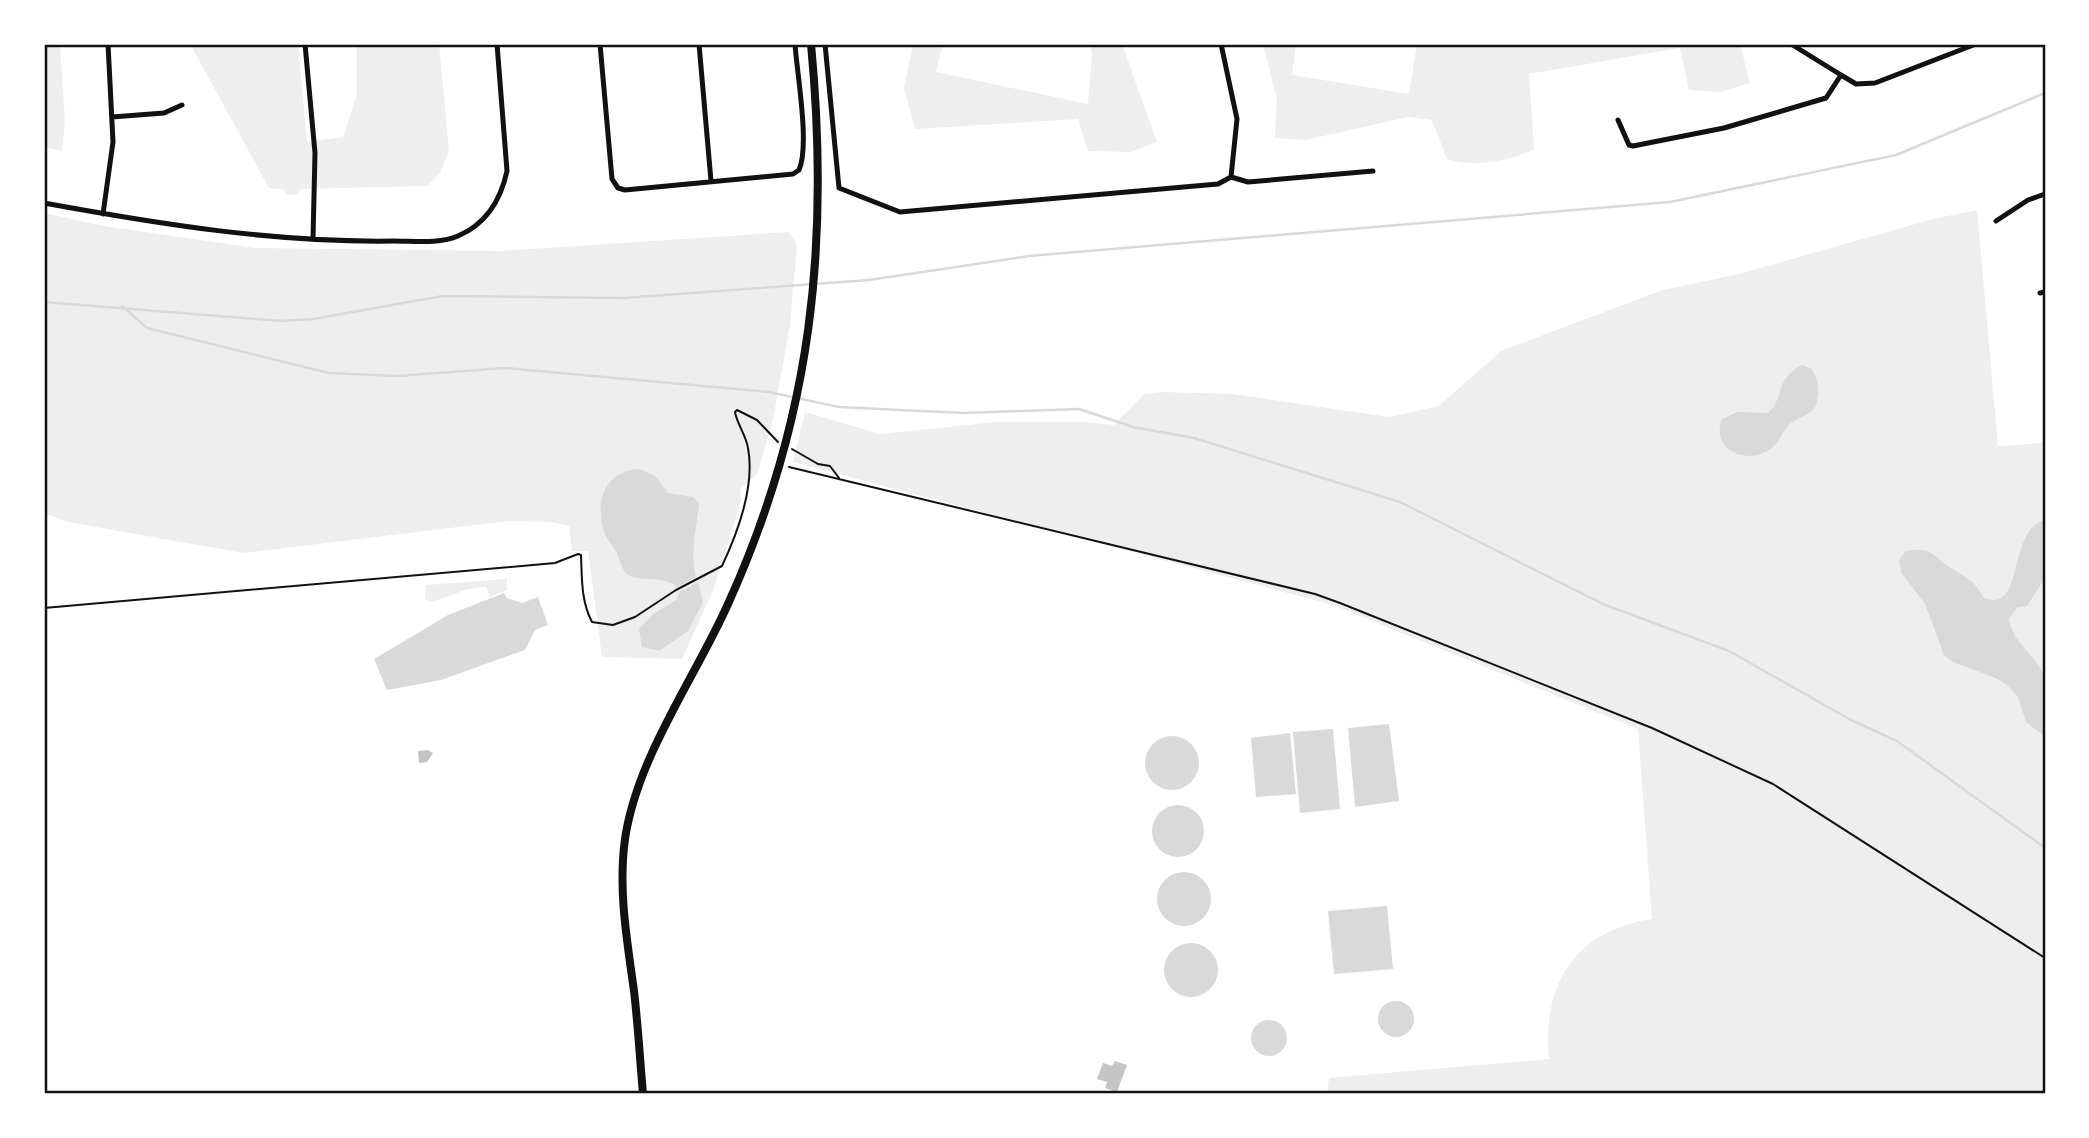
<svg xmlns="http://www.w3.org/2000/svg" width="2089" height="1138" viewBox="0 0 2089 1138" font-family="Barlow,sans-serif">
	<rect width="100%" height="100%" fill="#fff"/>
	<path fill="#eee" d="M44 44H60L65 121 62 151 44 147Z
		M190 44H298L307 142 343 137 357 94V44H439L449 150 440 173 427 186 301 189 296 195 285 194 284 189 269 188Z
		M913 44H943L936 72 1088 104 1092 55 1090 44H1122L1157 142 1131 152 1088 151 1078 119 915 129 904 88Z
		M1263 44H1296L1292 75 1409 94 1417 44H1740L1750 83 1720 92 1689 90 1680 48 1529 74 1534 149C1512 161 1471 168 1447 159L1432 120 1408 117 1306 140 1275 138 1277 100Z
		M1977 210 1998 446 2045 443V1094H1327L1329 1078 1549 1059C1542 983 1575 931 1652 919L1638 729 1333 605 793 462 805 412 880 434 996 422H1082L1114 425 1144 394 1163 392 1232 394 1389 417 1439 406 1501 351 1663 290 1739 274 1933 219Z
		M44 213 104 226 255 248 500 251 789 232 797 245 790 325 773 420 757 475 740 488 741 501 714 588 682 659 602 657 588 551H572L569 526 552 522 508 521 243 553 68 522 44 513Z
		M507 579V590L490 597 486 587 468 589 432 602 425 599 426 585Z"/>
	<path fill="#d9d9d9" d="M1802 365 1812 369C1819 381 1821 396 1814 409 1808 416 1798 417 1791 423 1782 430 1780 443 1770 449 1747 466 1710 450 1722 419L1737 412 1768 413C1786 396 1773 381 1802 365Z
		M639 469 655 476 668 493 693 497 699 504C696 531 690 551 696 577L677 587C664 576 641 581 630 576 622 572 620 560 617 553 613 546 608 541 605 534 594 505 603 471 639 469Z
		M2045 520V578L2027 606 2018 607 2009 618C2011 643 2039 656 2045 680 2050 696 2045 720 2045 737L2026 722 2018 697 2008 686 1998 679 1953 662 1944 655 1925 604 1901 572 1899 560 1906 551C1932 546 1933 556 1951 568 1967 578 1974 580 1984 598 2026 614 2006 530 2045 520Z
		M698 582 703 602 688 631 659 651 642 647 639 629 652 615 676 600 679 592Z
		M504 593 507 598 522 603 538 597 548 625 535 630 525 650 441 680 387 690 374 659 448 615Z
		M1389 724 1399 801 1355 807 1348 728Z
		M1333 729 1340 809 1300 813 1293 732Z
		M1290 733 1296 794 1256 797 1251 738Z
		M1145 763a27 27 0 1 1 54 0a27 27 0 1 1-54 0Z
		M1152 831a26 26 0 1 1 52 0a26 26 0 1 1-52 0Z
		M1157 899a27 27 0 1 1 54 0a27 27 0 1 1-54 0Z
		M1387 906 1393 969 1334 974 1328 911Z
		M1164 970a27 27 0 1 1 54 0a27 27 0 1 1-54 0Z
		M1378 1019a18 18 0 1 1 36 0a18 18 0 1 1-36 0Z
		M1251 1038a18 18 0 1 1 36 0a18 18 0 1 1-36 0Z"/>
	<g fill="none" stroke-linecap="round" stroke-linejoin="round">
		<path stroke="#d9d9d9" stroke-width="2.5" d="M44 302 281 321 313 319 443 296 624 298 869 280 1029 256 1670 202 1896 155 2045 93
			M122 306 147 328 329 373 397 376 505 368 769 392 839 407 963 413 1079 409 1133 427 1194 438 1400 502 1603 604 1729 651 1851 720 1897 741 2045 848"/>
	</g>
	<path fill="#c4c4c4" d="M428 750 433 753 427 762 419 763 418 751Z
		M1115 1061 1127 1065 1117 1092 1105 1088 1107 1082 1097 1079 1103 1063 1112 1066Z"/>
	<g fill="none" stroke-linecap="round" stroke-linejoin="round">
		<path stroke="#111" stroke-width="2" d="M792 449 818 464 830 466 839 478
			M789 467 1315 594 1340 603 1652 728 1773 784 2045 958
			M44 608 555 563 578 554 581 555C582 579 581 601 592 622L613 625 635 617 676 590 722 566C738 532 755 485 748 448 746 435 737 424 735 412L737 410 757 420 778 442"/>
		<path stroke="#111" stroke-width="5" d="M305 44 315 153 313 239
			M600 44 612 179 618 188 625 190 793 174 799 170C810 145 797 74 795 44
			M699 44 711 181
			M825 44 839 188 900 212 1218 184 1231 177 1248 182 1373 171
			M1221 44 1237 119 1231 177
			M1791 44 1841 75
			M112 117 164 113 182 105
			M1618 120 1629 145 1633 146 1724 128 1826 98 1841 75 1856 84 1875 83 1976 44
			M44 203C159 224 276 243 394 241 414 241 440 244 458 236 486 224 501 199 507 171L497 44
			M103 214 113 142 108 44
			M1996 221 2028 200 2045 194
			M2040 293 2045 292"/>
		<path stroke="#111" stroke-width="8" d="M643 1094C640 1060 638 1025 634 991 627 940 618 890 625 839 637 757 695 678 728 604 812 419 830 244 811 44"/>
	</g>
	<rect width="2089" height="1138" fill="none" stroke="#ffffff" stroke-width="91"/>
	<rect x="46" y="46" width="1998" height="1046" fill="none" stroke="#111" stroke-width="2.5"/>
</svg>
